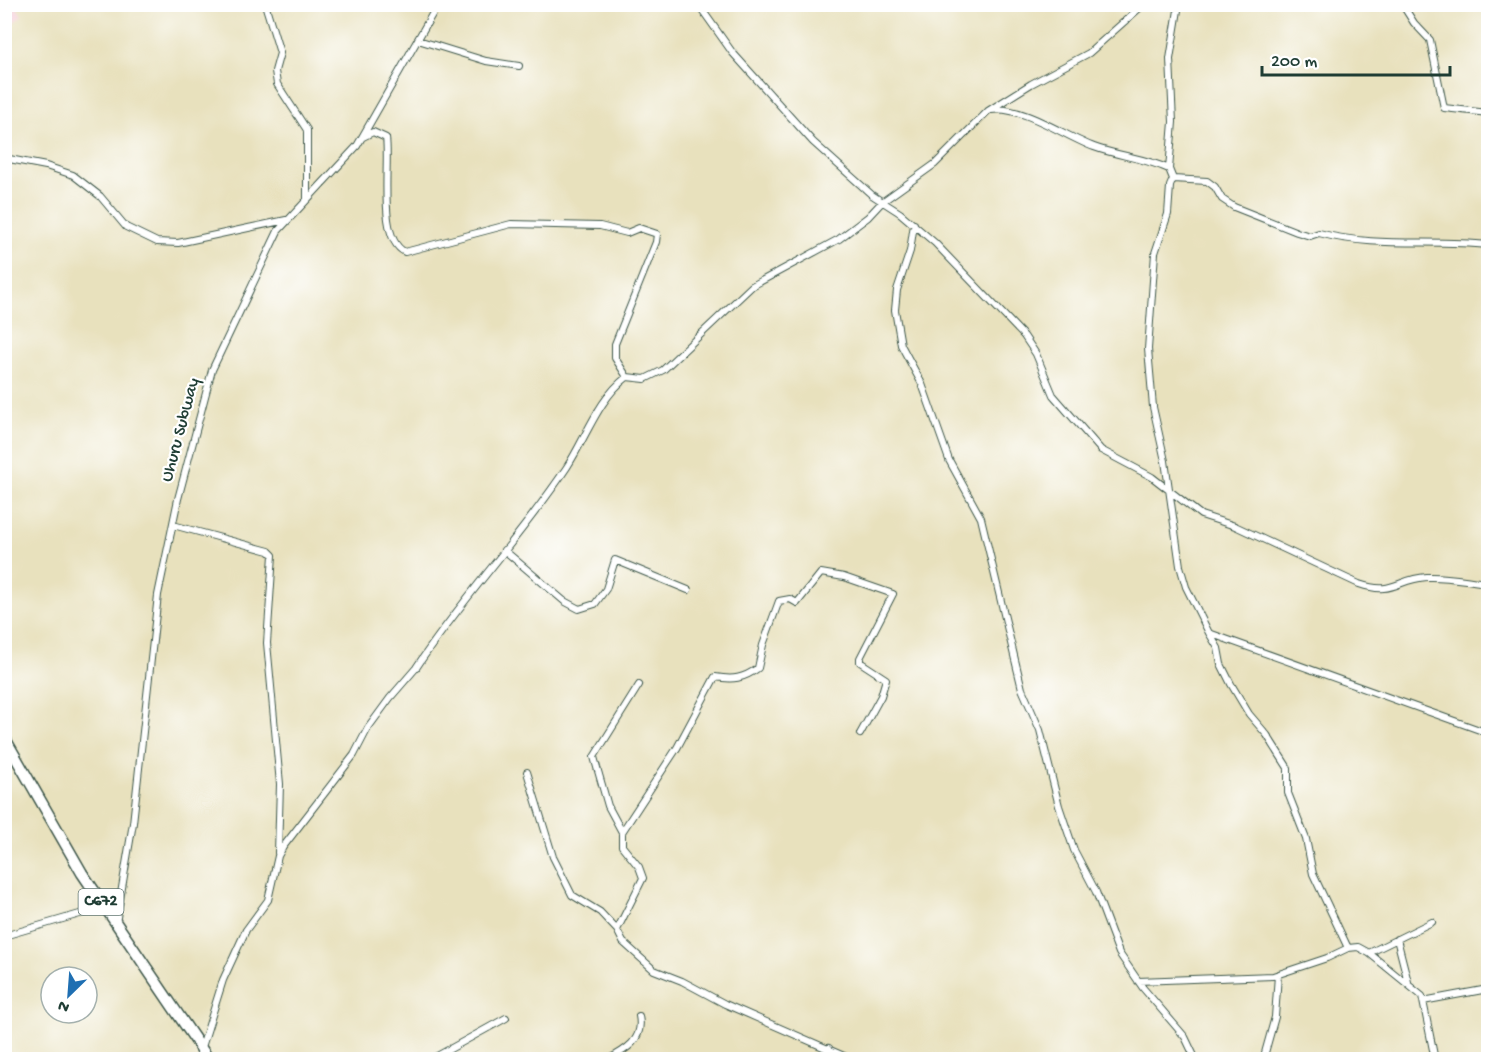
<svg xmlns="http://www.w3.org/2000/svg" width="1493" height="1064" viewBox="0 0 1493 1064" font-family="'Gochi Hand',sans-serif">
	<rect width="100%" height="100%" fill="#fff"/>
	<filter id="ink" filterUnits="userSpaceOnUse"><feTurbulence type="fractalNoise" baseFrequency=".0167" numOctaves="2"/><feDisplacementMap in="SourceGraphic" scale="12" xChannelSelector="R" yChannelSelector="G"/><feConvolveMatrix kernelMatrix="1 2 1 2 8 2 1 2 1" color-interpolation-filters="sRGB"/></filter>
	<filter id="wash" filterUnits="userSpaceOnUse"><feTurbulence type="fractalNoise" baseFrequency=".008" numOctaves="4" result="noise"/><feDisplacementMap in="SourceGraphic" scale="24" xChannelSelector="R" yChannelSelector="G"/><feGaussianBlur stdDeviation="1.35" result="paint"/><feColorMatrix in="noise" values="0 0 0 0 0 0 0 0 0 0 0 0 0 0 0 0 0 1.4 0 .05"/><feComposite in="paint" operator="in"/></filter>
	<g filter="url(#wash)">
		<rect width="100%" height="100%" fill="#e8e1bd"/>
		<path fill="#f5cfd9" d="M5 4 16 5 22 16 5 28Z"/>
	</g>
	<g filter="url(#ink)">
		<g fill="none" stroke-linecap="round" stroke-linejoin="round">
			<g stroke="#3d5649" stroke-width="8">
				<path id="minor" d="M265 4 280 53 275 71 277 84 307 130V199
					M698 4 732 52 813 142 872 195 900 213 935 243 1024 336 1036 354 1053 395 1101 450 1152 477 1201 515 1235 526 1359 584C1394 596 1396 579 1427 577 1448 576 1468 581 1488 583
					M1402 4 1414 23 1430 40 1444 108 1488 113
					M418 40 486 61 519 66
					M991 110C1022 105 1064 136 1094 147 1118 156 1145 158 1169 169L1173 179 1170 186 1168 214 1155 253 1148 349 1153 407 1165 461 1180 566 1186 587 1209 633 1488 733
					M363 137 373 132 386 138C390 165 377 239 405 252L511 224 600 226 627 233 639 228 657 234 656 242 615 344V358L627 377
					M4 158 46 166 73 175 100 196 126 227 157 242 178 243 286 220
					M1169 169 1173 122 1170 59 1179 4
					M1173 179 1207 181 1215 187 1222 199 1234 207 1297 232 1310 236 1319 233C1374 248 1433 239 1488 245
					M914 224 910 251 897 290 895 310 901 345 922 384 949 460 981 518 1022 689 1040 730 1059 806 1074 850 1096 892 1119 953 1143 988 1185 1037 1196 1060
					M173 525 269 551 273 555 267 643 280 784 278 853
					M504 550 564 601 579 609 595 604 606 589 615 560 688 590
					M1209 633 1218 648 1221 664 1231 684 1249 714 1267 735 1288 768V793L1306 839 1313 874 1348 948
					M639 685 594 757 608 806 622 832V846L639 867 643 878 617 930 623 942 654 970 682 981 725 1004 853 1060
					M527 772 553 857 572 895 600 912 617 930
					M622 832 677 748 715 677C733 680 743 679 758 668L763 645 779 601 790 599 797 603 821 573 844 577 893 594 860 658V662L886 679 881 696 860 734
					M116 923 133 823 158 595 178 499 212 370 278 231 357 146 438 4
					M4 936 104 907
					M1397 939 1408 982
					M1369 953 1422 996 1435 1060
					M1138 981 1273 976 1327 958 1348 948 1358 947 1369 953 1432 922
					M1423 1001 1488 989
					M198 1060 223 980 246 930 268 900 278 856 283 847 354 755 368 728 390 698 416 668C462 598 521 537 567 467 586 438 598 399 627 377L645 379 663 370 752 286 839 239 868 217 882 202 935 164 988 111 1031 84 1089 53 1144 4
					M430 1060 506 1018
					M607 1060C626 1050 644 1040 639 1016
					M823 1060 829 1048
					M1263 1060 1275 1017 1278 975"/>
			</g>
			<g stroke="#3d5649" stroke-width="13">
				<path id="primary" d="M4 737 82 873 209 1060"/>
			</g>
			<use href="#minor" stroke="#fff" stroke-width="6"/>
			<use href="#primary" stroke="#fff" stroke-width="10"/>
		</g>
	</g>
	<g text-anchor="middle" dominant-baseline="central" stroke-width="4.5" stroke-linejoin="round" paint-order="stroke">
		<rect fill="#fff" stroke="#627771" stroke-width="1.5" x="78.5" y="889" width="45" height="26" rx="4.5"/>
		<g font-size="16" font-weight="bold" fill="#1f3d34">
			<text x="101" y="902">C672</text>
		</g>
		<g font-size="18" fill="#1f3d34" stroke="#fff">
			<text transform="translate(181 430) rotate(-75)">Uhuru Subway</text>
		</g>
	</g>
	<rect width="1493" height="1064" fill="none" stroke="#fff" stroke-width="24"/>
	<g transform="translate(69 995) rotate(205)"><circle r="28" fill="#ffffff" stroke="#a5b1ae" stroke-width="1.5"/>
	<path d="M0-4.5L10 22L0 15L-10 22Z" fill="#1f6fb2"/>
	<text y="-9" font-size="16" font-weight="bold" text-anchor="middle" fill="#1f3d34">N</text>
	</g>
	<path d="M1262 66v9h188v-9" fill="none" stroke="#1f3d34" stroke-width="3"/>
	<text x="1271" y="66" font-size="18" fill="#1f3d34" stroke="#ffffff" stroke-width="4.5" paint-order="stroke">200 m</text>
</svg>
